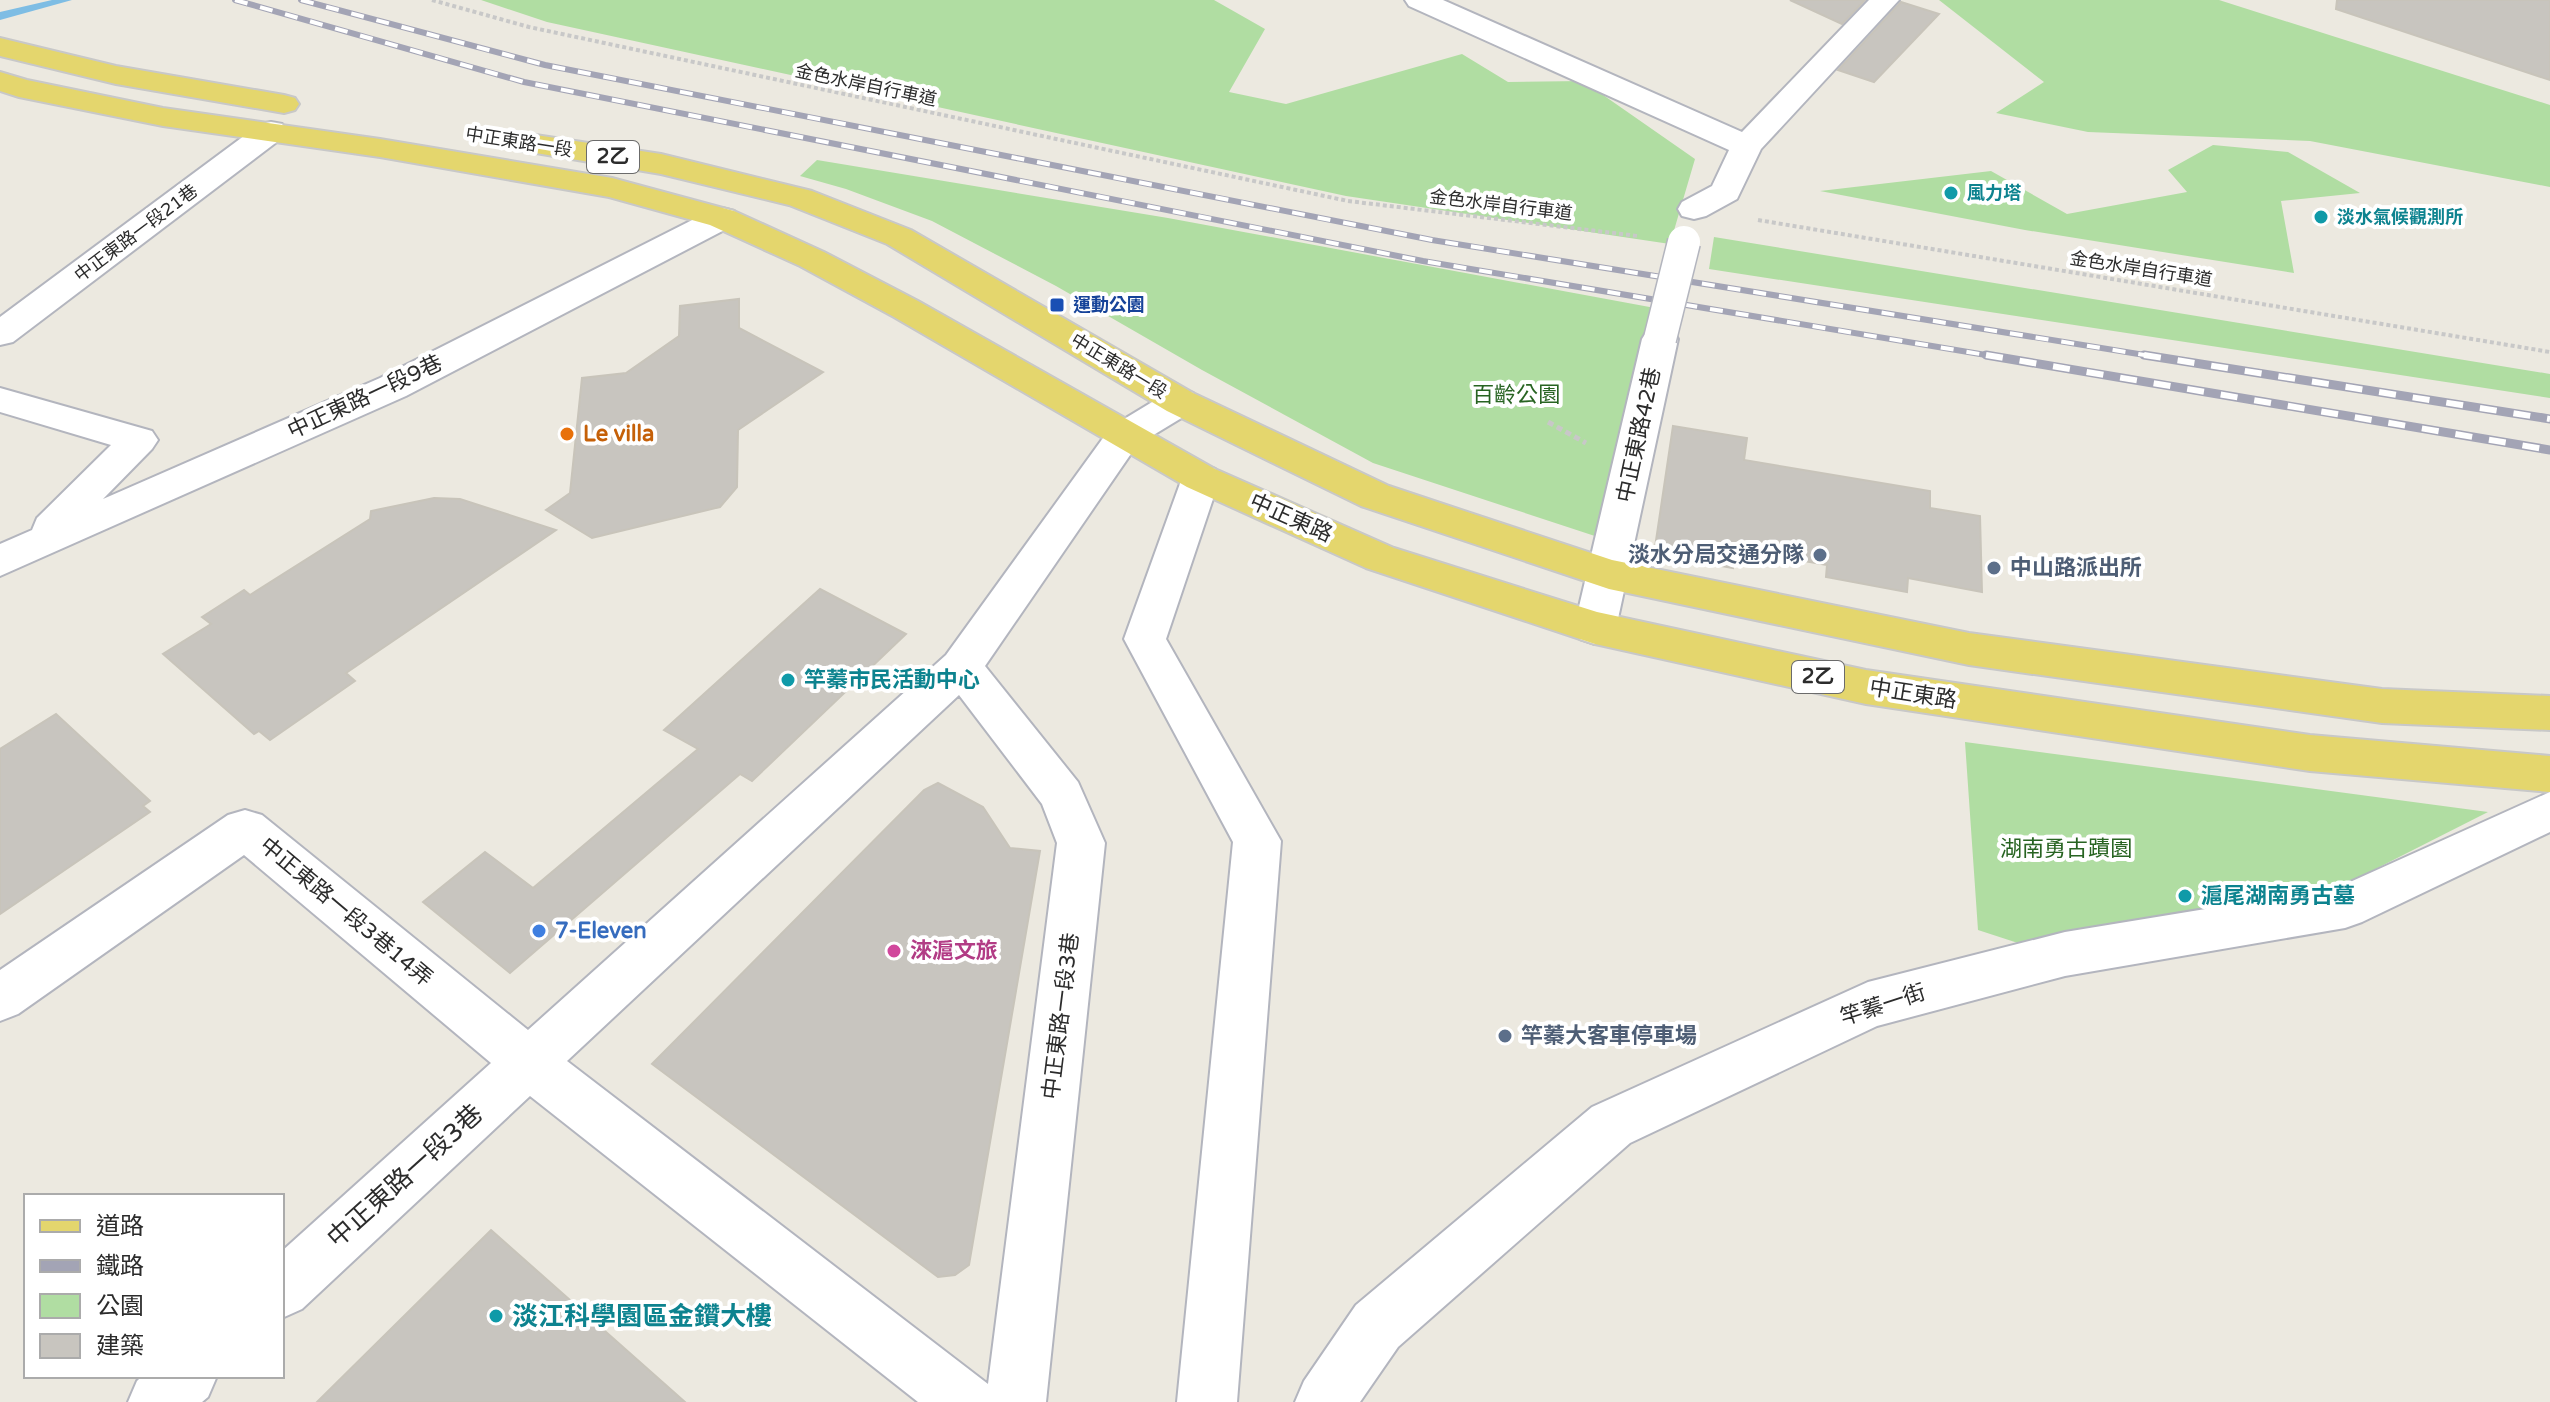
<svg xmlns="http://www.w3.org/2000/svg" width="2550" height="1402" viewBox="0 0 2550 1402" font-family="'Varela Round','Noto Sans TC',sans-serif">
	<rect width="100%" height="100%" fill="#ece9e0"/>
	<path fill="#b0dda2" d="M481 0H1214L1265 29 1229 92 1286 104 1462 54 1508 82 1583 81 1695 159 1670 244 1346 196 547 22Z
		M1939 0H2219L2550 105V187L2310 141 2088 132 1996 113 2044 82Z
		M2213 145 2288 152 2360 193 2281 201 2294 273 2025 230 1820 191 1991 171 2067 214 2187 192 2168 170Z
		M817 160 1168 218 1655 308 1604 539 1373 463 1202 370 1056 286 932 221 846 189 800 176Z
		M1714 237 2550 374V398L1709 269Z
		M1965 742 2488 812 2336 889 2039 950 1978 930Z"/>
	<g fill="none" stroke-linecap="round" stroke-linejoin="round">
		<path fill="#7ebde4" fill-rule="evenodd" d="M52 0H72L0 20V12Z"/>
	</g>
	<path fill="#c8c5bf" stroke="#c8c4ba" stroke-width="2" d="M1790 0H1865L1842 24Z
		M2337 0H2550V80L2336 9Z
		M1901 2 1939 14 1874 82 1838 70Z
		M739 299V328L823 372 738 430 737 487 720 507 592 538 546 510 570 493 582 378 626 373 679 336 680 306Z
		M1673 426 1747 438 1744 460 1930 491V508L1980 516 1982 592 1908 578 1907 592 1826 577 1827 565 1735 549 1733 568 1654 554Z
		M434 498 460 499 556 530 346 673 355 681 270 740 259 731 254 734 163 654 211 624 202 617 244 590 250 595 370 519 371 511Z
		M820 589 906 634 752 781 740 774 510 973 423 902 485 852 533 888 698 749 664 730Z
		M56 714 150 801 143 806 150 812 0 914V749Z
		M938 783 983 807 1010 848 1040 851 969 1265 955 1275 938 1277 652 1064 924 790Z
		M491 1230 685 1402H317Z"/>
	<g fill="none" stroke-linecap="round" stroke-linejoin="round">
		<g stroke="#b3b5be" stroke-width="4">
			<path id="minor" d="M1405 0H1443L1742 132 1869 0H1899L1761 149 1737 199 1706 216 1694 219 1682 216 1678 209 1682 202 1712 186 1729 150 1409 6Z
				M271 122 282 124 287 131 282 138 13 342 0 345V317L260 124Z
				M722 208 734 211 739 218 734 225 406 396 0 576V544L32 530 37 518 111 445 0 412V388L152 431 158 440 152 449 103 499 380 378 710 211Z
				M1660 328 1673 331 1678 339 1616 628 1610 639 1595 644 1580 639 1574 628 1642 339 1647 331Z
				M1180 390 1193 393 1199 402 1193 411 1137 445 985 666 1078 782 1105 843 1046 1402H918L530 1096 302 1309 282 1318V1251L491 1063 244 855 18 1014 0 1021V970L228 815 245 810 262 815 528 1030 946 655 1111 427 1167 393ZM959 695 1042 804 1057 843 988 1384 567 1061Z
				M1201 465 1215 469 1220 478 1166 639 1281 841 1237 1402H1177L1233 842 1124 639 1182 478 1187 469Z
				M2550 792V832L2362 922 2345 928 2065 976 1877 1026 1630 1143 1398 1347 1360 1402H1295L1304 1381 1356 1305 1592 1107 1868 982 2065 932 2339 887Z
				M142 1376H217L208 1397 202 1402H128L137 1381Z"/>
		</g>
		<g stroke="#c8c8c8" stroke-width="4">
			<path id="major" d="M0 38 116 66 284 95 295 98 299 104 295 110 284 113 116 84 0 56Z
				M0 72 27 80 163 108 380 139 612 178 734 211 824 252 918 301 1215 469 1394 548 1597 612 1866 670 2310 735 2550 756V792L2310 771 1866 704 1595 644 1366 568 1187 487 894 317 800 266 710 225 609 197 380 157 163 126 19 97 0 91Z
				M529 134 661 154 812 191 911 230 1193 393 1389 486 1612 560 1969 633 2382 689 2550 696V730L2382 723 1969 665 1609 589 1361 506 1167 411 887 244 789 205 661 174 518 150 513 143 518 136Z"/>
		</g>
		<path stroke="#c8c8c8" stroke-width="4" stroke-dasharray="4 3" stroke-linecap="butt" d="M432 0 529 27 1348 201 1638 236
			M1758 220 2550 352"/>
		<path stroke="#c8c8c8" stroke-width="5" stroke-dasharray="6 4" stroke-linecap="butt" d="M1548 422 1586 443"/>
		<use href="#minor" fill="#fff" fill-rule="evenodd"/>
		<use href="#major" fill="#e4d66d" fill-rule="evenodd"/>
		<g stroke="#a3a4b5" stroke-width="6">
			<path id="rail-far1" d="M235 0 524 82 1423 261 1998 357
				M301 0 545 65 1432 240 2157 357"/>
		</g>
		<g stroke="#a3a4b5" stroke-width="9">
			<path id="rail" d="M1986 355 2550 450
				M2144 355 2550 419"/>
		</g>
		<use href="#rail-far1" stroke="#fff" stroke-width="4" stroke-dasharray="13" stroke-linecap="butt"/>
		<use href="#rail" stroke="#fff" stroke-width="6" stroke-dasharray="17" stroke-linecap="butt"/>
		<g stroke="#b3b5be" stroke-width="35" stroke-linecap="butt">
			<path id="minor-bridge" d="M1660 339 1684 242"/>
		</g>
		<use href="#minor-bridge" stroke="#fff" stroke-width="32"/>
	</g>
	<g fill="#0f9aa8" stroke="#fff" stroke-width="3">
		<circle cx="1951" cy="193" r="8"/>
		<circle cx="2321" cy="217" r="8"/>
		<circle cx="788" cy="680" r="8"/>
		<circle cx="2185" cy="896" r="8"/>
		<circle cx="496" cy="1316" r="8"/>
	</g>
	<rect fill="#1a4fb4" stroke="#fff" stroke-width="3" x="1049" y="297" width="16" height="16" rx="4"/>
	<circle fill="#e8710a" stroke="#fff" stroke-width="3" cx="567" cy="434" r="8"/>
	<g fill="#5c6f8a" stroke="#fff" stroke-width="3">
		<circle cx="1820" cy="555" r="8"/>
		<circle cx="1994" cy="568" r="8"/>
		<circle cx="1505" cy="1036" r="8"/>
	</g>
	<circle fill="#3f7fe0" stroke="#fff" stroke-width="3" cx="539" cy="931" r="8"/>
	<circle fill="#d1479c" stroke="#fff" stroke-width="3" cx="894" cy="951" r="8"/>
	<g text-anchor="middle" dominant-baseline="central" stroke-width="8" stroke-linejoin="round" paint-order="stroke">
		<g font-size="18" fill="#2c2c2c" stroke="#fff">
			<text transform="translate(866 85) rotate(12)">金色水岸自行車道</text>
			<text transform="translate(519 142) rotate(9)">中正東路一段</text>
			<text transform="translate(1501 205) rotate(7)">金色水岸自行車道</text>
			<text transform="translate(136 233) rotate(-37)">中正東路一段21巷</text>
			<text transform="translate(2141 269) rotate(9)">金色水岸自行車道</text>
			<text transform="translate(1119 366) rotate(31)">中正東路一段</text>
		</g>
		<g font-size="18" font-weight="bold" fill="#0d838f" stroke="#fff" text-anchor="start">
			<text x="1967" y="193">風力塔</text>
			<text x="2337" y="217">淡水氣候觀測所</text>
		</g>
		<g font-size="18" font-weight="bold" fill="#164399" stroke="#fff" text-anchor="start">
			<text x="1073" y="305">運動公園</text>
		</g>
		<g fill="#fff" stroke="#6b6b6b" stroke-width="2">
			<rect x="587" y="141" width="52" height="32" rx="6"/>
			<rect x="1792" y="661" width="52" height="32" rx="6"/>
		</g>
		<g font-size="20" font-weight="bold" fill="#2c2c2c">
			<text x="613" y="157">2乙</text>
			<text x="1818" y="677">2乙</text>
		</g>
		<g font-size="22" fill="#286422" stroke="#fff">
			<text x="1516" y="395">百齡公園</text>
			<text x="2066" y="849">湖南勇古蹟園</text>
		</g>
		<g font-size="22" fill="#2c2c2c" stroke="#fff">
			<text transform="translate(365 397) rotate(-25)">中正東路一段9巷</text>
			<text transform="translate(1639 435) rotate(-78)">中正東路42巷</text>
			<text transform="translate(1291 518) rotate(24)">中正東路</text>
			<text transform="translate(1913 694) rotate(9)">中正東路</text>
			<text transform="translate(346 912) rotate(40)">中正東路一段3巷14弄</text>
			<text transform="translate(1883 1005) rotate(-18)">竿蓁一街</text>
			<text transform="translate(1061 1016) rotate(-83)">中正東路一段3巷</text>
		</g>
		<g font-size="22" font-weight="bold" fill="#c56008" stroke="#fff" text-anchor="start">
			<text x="583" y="434">Le villa</text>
		</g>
		<g font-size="22" font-weight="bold" fill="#4e5e75" stroke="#fff" text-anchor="start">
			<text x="1804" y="555" text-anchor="end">淡水分局交通分隊</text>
			<text x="2010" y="568">中山路派出所</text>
			<text x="1521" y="1036">竿蓁大客車停車場</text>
		</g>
		<g font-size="22" font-weight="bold" fill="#0d838f" stroke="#fff" text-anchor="start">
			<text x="804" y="680">竿蓁市民活動中心</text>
			<text x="2201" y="896">滬尾湖南勇古墓</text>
		</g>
		<g font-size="22" font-weight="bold" fill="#366cbe" stroke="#fff" text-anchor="start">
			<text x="555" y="931">7-Eleven</text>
		</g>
		<g font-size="22" font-weight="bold" fill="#b23c85" stroke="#fff" text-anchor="start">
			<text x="910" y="951">淶滬文旅</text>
		</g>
		<g font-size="26" fill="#2c2c2c" stroke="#fff">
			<text transform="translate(405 1176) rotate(-42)">中正東路一段3巷</text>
		</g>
		<g font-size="26" font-weight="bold" fill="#0d838f" stroke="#fff" text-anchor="start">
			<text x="512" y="1316">淡江科學園區金鑽大樓</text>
		</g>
	</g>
	<rect x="24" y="1194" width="260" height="184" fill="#ffffff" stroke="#ababab" stroke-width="2"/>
	<rect x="40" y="1220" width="40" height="12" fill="#e4d66d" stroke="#ababab" stroke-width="2"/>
	<text x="96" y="1234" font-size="24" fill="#2c2c2c">道路</text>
	<rect x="40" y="1260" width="40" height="12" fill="#a3a4b5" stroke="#ababab" stroke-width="2"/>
	<text x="96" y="1274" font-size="24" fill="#2c2c2c">鐵路</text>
	<rect x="40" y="1294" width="40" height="24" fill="#b0dda2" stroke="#ababab" stroke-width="2"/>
	<text x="96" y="1314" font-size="24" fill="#2c2c2c">公園</text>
	<rect x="40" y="1334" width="40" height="24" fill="#c8c5bf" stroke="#ababab" stroke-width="2"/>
	<text x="96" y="1354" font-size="24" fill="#2c2c2c">建築</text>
</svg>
